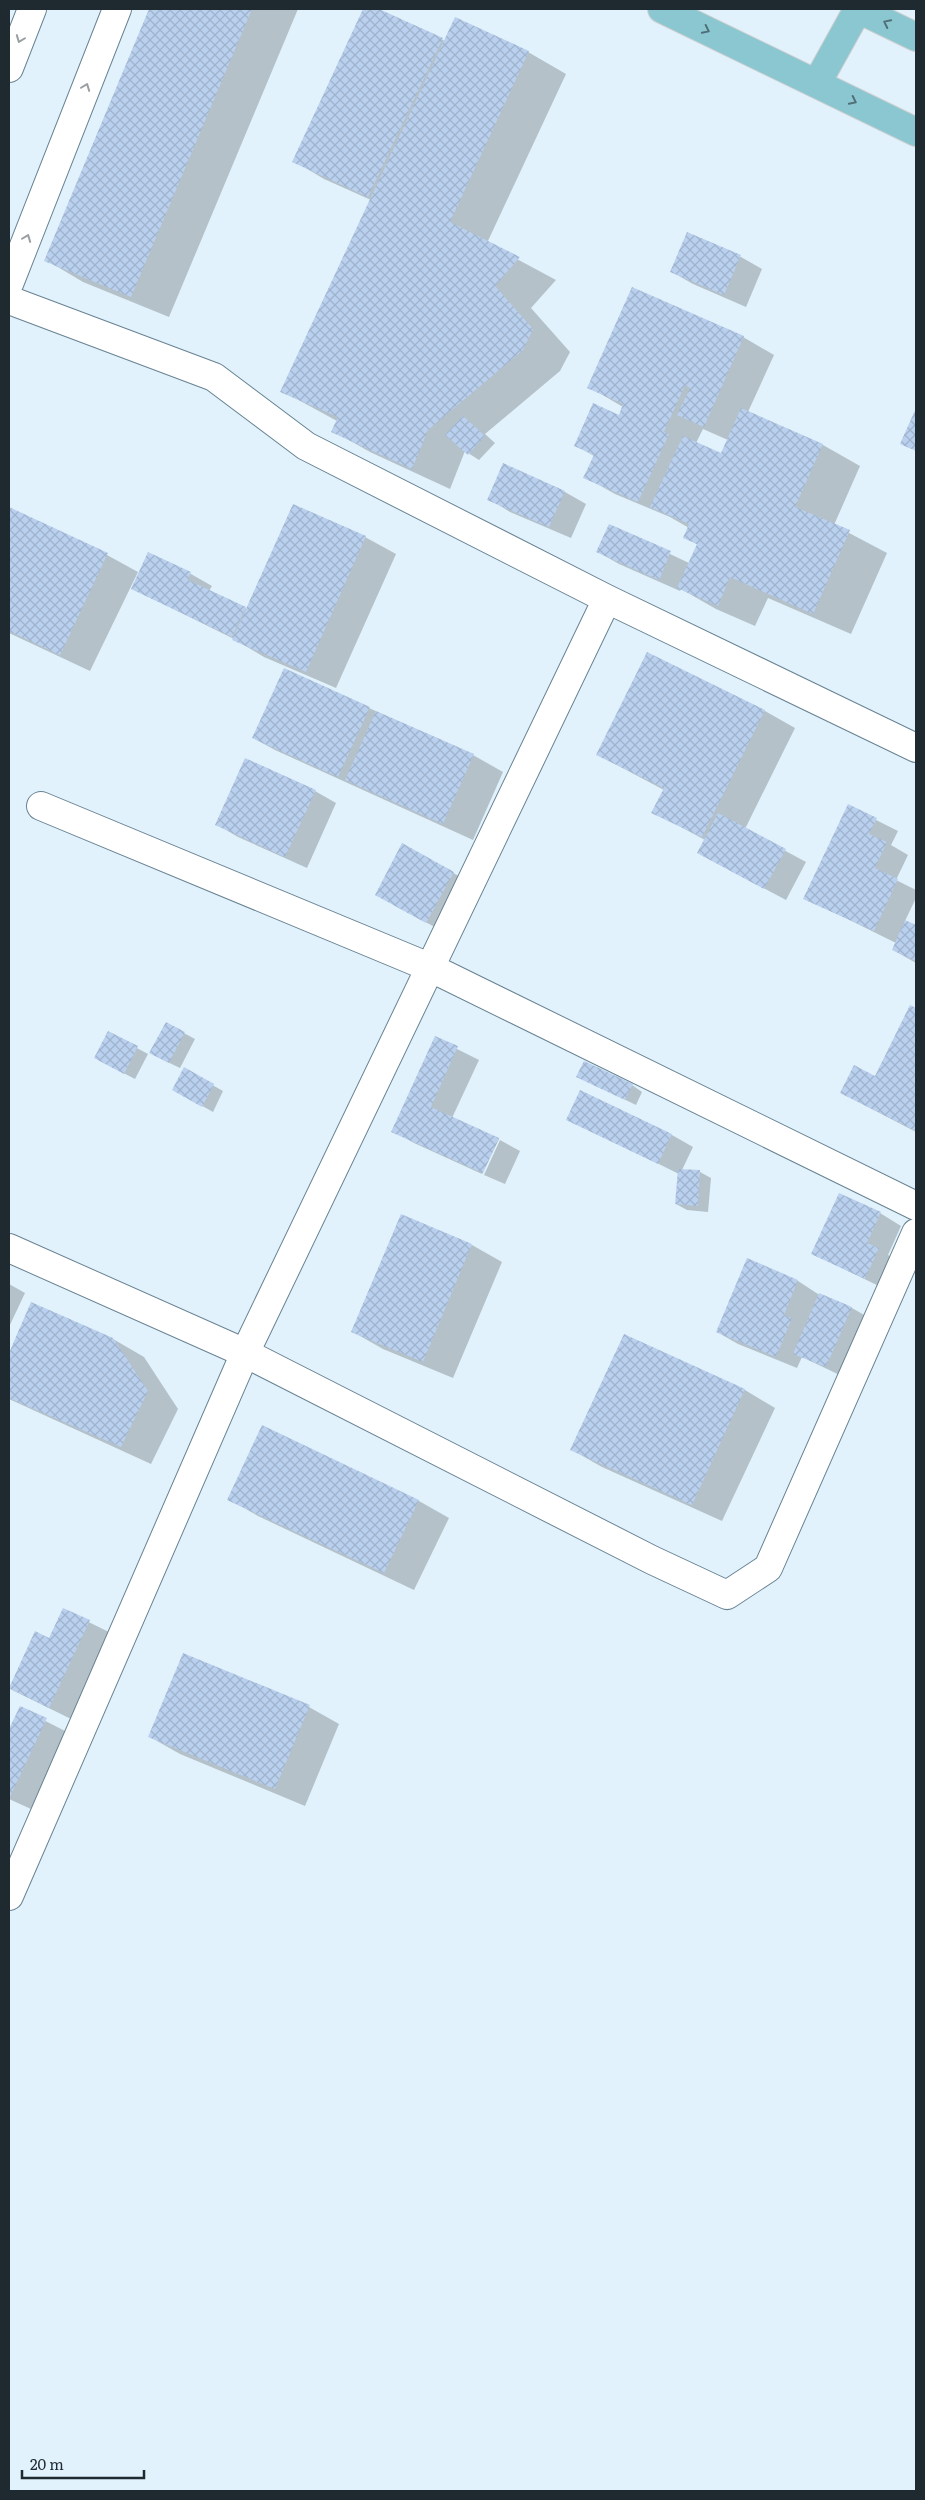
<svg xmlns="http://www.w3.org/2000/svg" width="925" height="2500" viewBox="0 0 925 2500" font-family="Literata,serif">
	<defs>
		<pattern id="building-cross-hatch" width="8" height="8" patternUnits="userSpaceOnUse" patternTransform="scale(1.25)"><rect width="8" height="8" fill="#bad0ef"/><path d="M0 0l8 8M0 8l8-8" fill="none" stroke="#9fb3cd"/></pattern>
	</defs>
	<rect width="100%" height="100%" fill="#e1f2fc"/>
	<path fill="#0003" fill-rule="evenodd" d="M151 9H298L169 317 83 282 46 260Z
		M365 9H376L445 41 528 52 566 74 487 243 556 280 531 308 570 352 560 371 485 434 495 443 479 460 465 451 450 489 370 452 333 431 337 421 282 391 371 200 324 179 294 161Z
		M688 234 741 257 762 269 746 307 693 284 672 272Z
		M743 337 774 355 748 412 823 445 860 466 834 525 887 553 851 634 768 598 755 626 716 609 681 589 680 591 619 564 598 552 609 525 689 563 698 545 685 537 689 528 670 517 615 494 585 477 594 456 575 445 619 416 623 407 589 387ZM703 429 728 440 722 454 696 443Z
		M504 465 565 492 586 504 571 538 510 512 489 499Z
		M9 508 107 555 138 572 90 671 9 633Z
		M365 537 396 554 336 688 264 657 234 639 133 589 149 554 191 574 212 586 209 591 247 609Z
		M648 654 765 711 795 728 745 829 806 862 786 900 698 853 705 840 653 812 664 790 598 755Z
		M369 708 473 755 503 772 473 840 275 750 253 738Z
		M315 791 336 803 307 868 238 837 216 824Z
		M848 806 898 831 891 845 908 855 896 880 916 890V898L905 921 916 926V963L893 950 896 943 805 898Z
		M403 845 475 885 448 934 397 907Z
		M911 1007 916 1009V1132L841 1093 875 1077Z
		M167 1024 195 1039 180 1068 161 1059Z
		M109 1033 148 1054 135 1079 106 1064Z
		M435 1038 479 1060 452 1118 499 1139 482 1174 414 1143 393 1131Z
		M184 1069 223 1091 213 1112 174 1090Z
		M588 1082 632 1085 642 1092 636 1105Z
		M568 1119 672 1135 693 1147 682 1170 700 1172 711 1178 708 1212 687 1210 676 1204 679 1174Z
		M500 1140 520 1151 505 1184 484 1175Z
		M880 1213 901 1226 888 1255 899 1262 887 1290 813 1254Z
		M472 1245 502 1262 453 1378 383 1349 353 1332Z
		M747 1260 798 1281 818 1294 852 1308 873 1320 848 1379 802 1357 797 1368 738 1344 717 1332Z
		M9 1284 25 1293 9 1327Z
		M32 1304 113 1339 144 1357 178 1409 151 1464 9 1399V1356Z
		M625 1336 745 1390 775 1408 722 1521 602 1467 572 1450Z
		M262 1427 419 1501 449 1518 414 1590 258 1516 228 1499Z
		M64 1610 111 1633 71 1719 10 1689 36 1633 50 1639Z
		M309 1707 339 1724 305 1806 180 1754 150 1737Z
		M20 1708 67 1732 31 1809 9 1799V1732Z"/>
	<path fill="url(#building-cross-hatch)" d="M149 9H252L131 297 44 261Z
		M363 9H379L443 38 368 197 292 162Z
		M455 17 529 51 450 222 520 257 495 286 533 329 523 350 428 430 412 469 331 432 338 417 280 392Z
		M687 232 741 255 724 295 670 272Z
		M632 287 744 336 704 427 677 415 690 388 685 385 664 432 669 434 638 502 583 478 594 455 574 446 593 403 619 415 623 404 587 388Z
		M741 408 823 444 795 507 850 530 813 614 730 577 718 606 677 588 697 544 683 538 689 524 650 507 683 436 721 453Z
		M916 408V451L900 444Z
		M463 416 485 436 468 455 445 435Z
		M503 463 565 491 549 527 487 500Z
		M293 504 366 536 306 672 232 640Z
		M9 507 108 553 60 655 9 631Z
		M609 524 671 551 659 580 596 552Z
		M148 552 191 572 188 580 246 607 232 637 131 589Z
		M647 652 765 710 702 837 651 813 664 788 596 755Z
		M284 668 370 707 338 777 252 738Z
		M376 711 474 754 443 824 345 780Z
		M245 758 316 790 285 857 215 825Z
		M848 804 877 818 869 834 887 842 875 868 898 879 874 931 803 899Z
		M718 813 786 849 764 889 697 853Z
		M402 843 454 872 426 923 375 895Z
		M905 920 916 925V961L892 950Z
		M910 1005 916 1008V1131L840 1093 854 1065 875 1076Z
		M166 1022 185 1032 169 1063 149 1053Z
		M108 1031 138 1046 124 1074 94 1058Z
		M435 1036 458 1046 431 1107 499 1138 483 1173 391 1132Z
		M584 1061 633 1084 625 1100 576 1077Z
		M184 1067 214 1084 202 1107 172 1090Z
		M580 1090 672 1134 658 1164 566 1120Z
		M678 1169 700 1170 698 1206 675 1204Z
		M839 1193 881 1212 867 1243 879 1248 865 1279 811 1254Z
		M401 1214 472 1244 423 1362 351 1332Z
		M747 1258 798 1280 784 1315 792 1318 776 1357 716 1332Z
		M819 1293 852 1307 826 1367 793 1354Z
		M31 1302 113 1338 148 1391 121 1447 9 1398V1353Z
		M624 1334 745 1389 692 1505 570 1450Z
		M262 1425 419 1500 384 1573 227 1500Z
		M63 1608 90 1620 49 1708 9 1688 35 1631 49 1638Z
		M183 1653 310 1705 275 1789 148 1737Z
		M20 1706 47 1718 9 1799V1729Z"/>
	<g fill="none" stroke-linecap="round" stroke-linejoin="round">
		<g stroke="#688392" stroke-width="30">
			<path id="street" d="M9 68 32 9
				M9 284 117 9
				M9 300 214 377 306 446 607 599 916 748
				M41 806 429 967 916 1206
				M9 1248 245 1353 652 1560 727 1595 768 1568 916 1233
				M9 1896 245 1353 607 599"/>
		</g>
		<g stroke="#ced0d1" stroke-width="30">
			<path id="primary" d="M662 9 916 132
				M858 9 916 37
				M817 83 858 9"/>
		</g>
		<use href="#street" stroke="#fff" stroke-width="28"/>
		<use href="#primary" stroke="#8bc7d1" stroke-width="28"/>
	</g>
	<defs><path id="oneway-chevron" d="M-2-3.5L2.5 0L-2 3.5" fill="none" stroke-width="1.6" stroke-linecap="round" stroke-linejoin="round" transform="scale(1.25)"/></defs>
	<g stroke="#507078">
		<use href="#oneway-chevron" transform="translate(887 23) rotate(-154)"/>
		<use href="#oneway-chevron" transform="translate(706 30) rotate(26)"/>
		<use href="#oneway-chevron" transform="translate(853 101) rotate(26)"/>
	</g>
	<g stroke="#9a9fa2">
		<use href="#oneway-chevron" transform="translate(20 39) rotate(111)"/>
		<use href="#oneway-chevron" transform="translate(86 87) rotate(-69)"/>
		<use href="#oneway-chevron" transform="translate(27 238) rotate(-69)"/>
	</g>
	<rect width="925" height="2500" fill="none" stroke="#1f2930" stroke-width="20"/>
	<path d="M22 2470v8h122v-8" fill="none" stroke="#1f2930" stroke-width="2.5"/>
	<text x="30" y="2470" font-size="15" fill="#1f2930" stroke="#e1f2fc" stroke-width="4" paint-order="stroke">20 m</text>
</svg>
